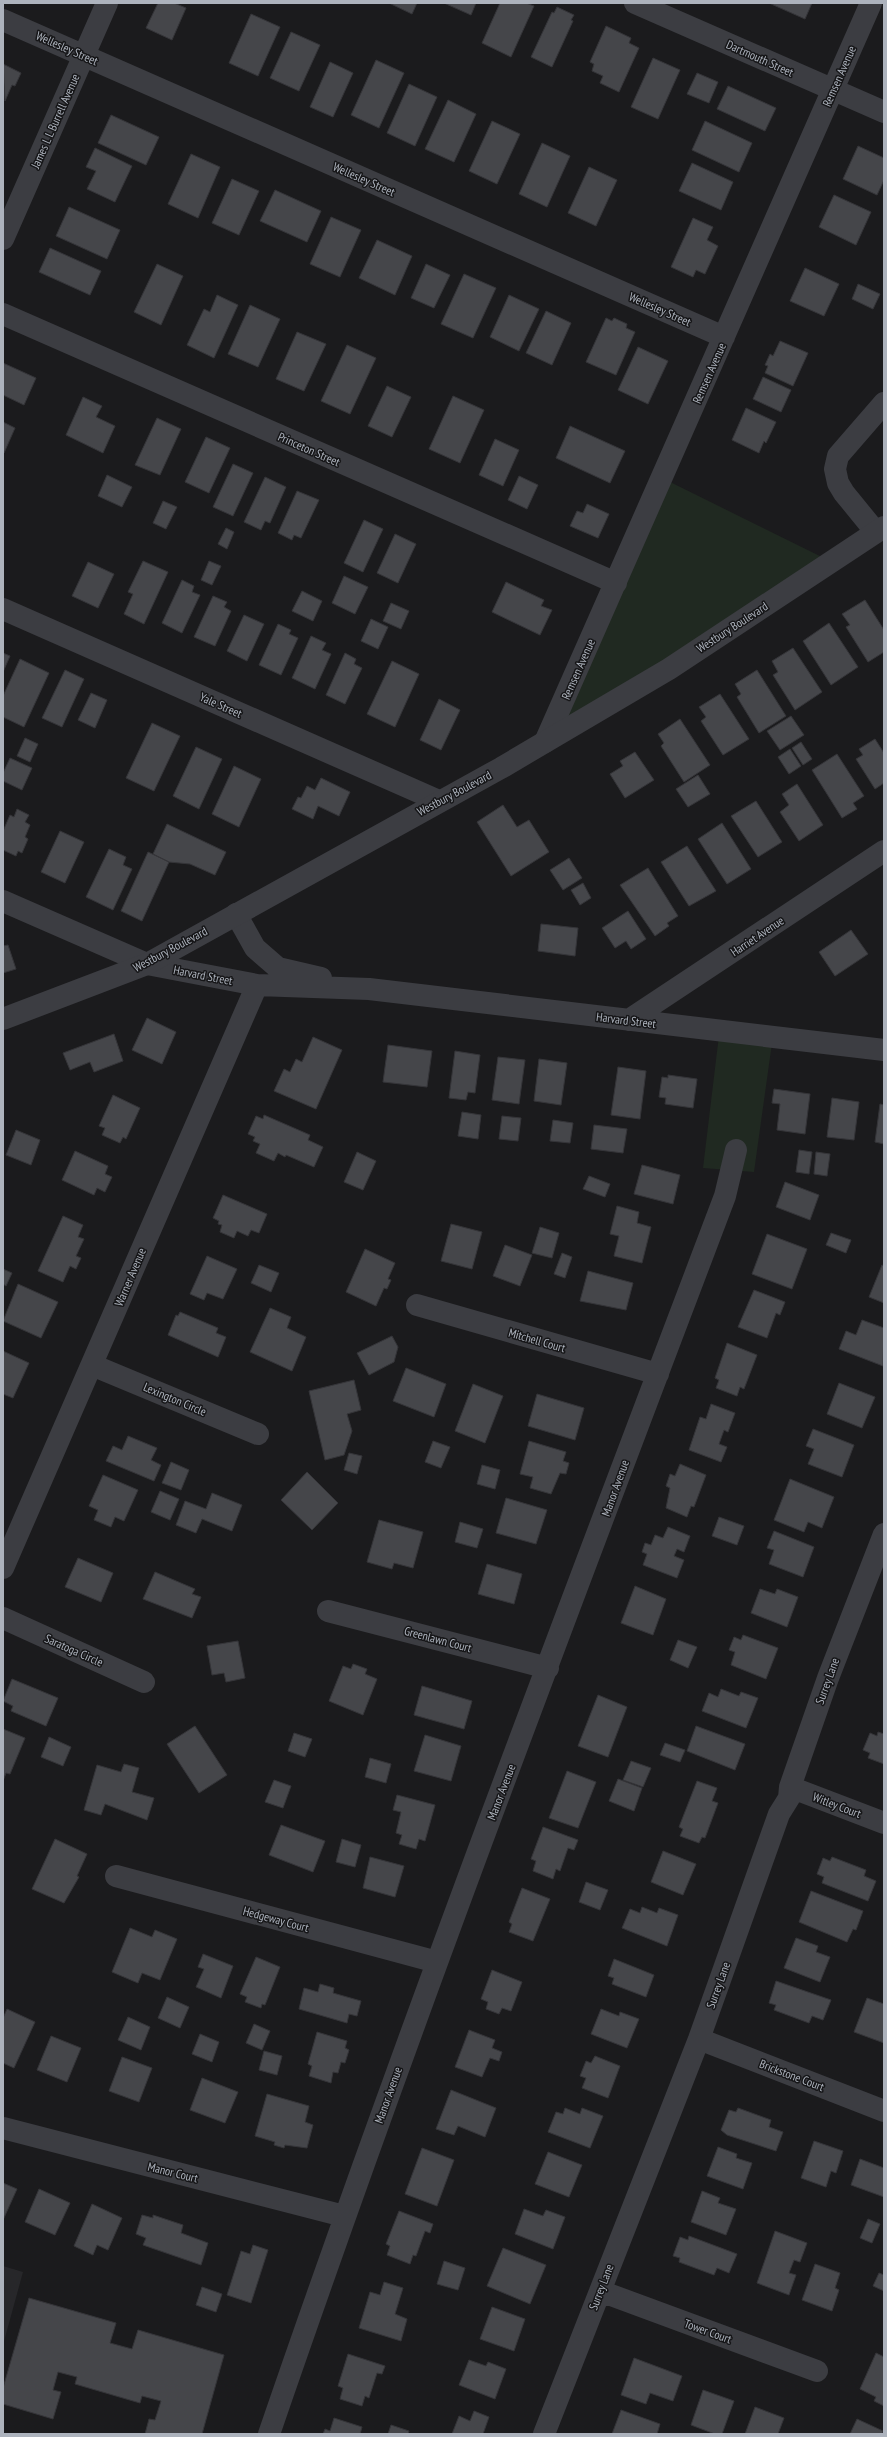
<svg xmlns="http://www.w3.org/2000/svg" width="887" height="2437" viewBox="0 0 887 2437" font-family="'PT Sans Narrow',sans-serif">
	<rect width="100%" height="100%" fill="#1b1b1d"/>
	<path fill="#27272a" d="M3 2266 23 2272 3 2345Z"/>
	<path fill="#202921" d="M662 478 832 562 545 742Z
		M719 1035 772 1043 754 1172 703 1168Z"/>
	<path fill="#45464a" stroke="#353539" d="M158 3H174L186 8 172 40 146 28Z
		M389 3H417L412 14Z
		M444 3H476L471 15Z
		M500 3H526L534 6 511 57 482 43Z
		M769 3H812L805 19Z
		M557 7 574 15 571 20 573 21 552 67 531 57 552 12 554 13Z
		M251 14 280 27 258 76 229 63Z
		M606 26 631 38 629 43 639 48 619 92 600 83 603 76 592 71 594 64 590 62Z
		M291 32 320 45 299 91 270 78Z
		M653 58 680 70 658 119 631 107Z
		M376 60 404 73 379 128 351 115Z
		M330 62 353 73 333 117 310 107Z
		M3 64 21 73 15 86 12 85 5 101Z
		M697 73 718 82 709 103 687 94Z
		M409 84 437 97 415 146 387 133Z
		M728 86 776 108 765 131 717 109Z
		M448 100 476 114 454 162 425 149Z
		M111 115 159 137 146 165 98 143Z
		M492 121 520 134 497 184 469 171Z
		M705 121 752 143 739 172 692 150Z
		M542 143 570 156 547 207 519 194Z
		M858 146 884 158V180L877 195 843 179Z
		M95 148 132 166 115 202 87 189 96 171 86 167Z
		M191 154 220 167 198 218 168 204Z
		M692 163 733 182 721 210 679 191Z
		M589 167 617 180 596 226 568 213Z
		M232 179 259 191 239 235 212 223Z
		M275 190 321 211 307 242 260 221Z
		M834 195 871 212 856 245 819 227Z
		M69 207 120 230 107 259 56 236Z
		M331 217 361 230 340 277 310 264Z
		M693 218 713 227 707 240 718 246 705 274 696 270 693 277 671 267Z
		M377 240 412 256 395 295 359 278Z
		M50 248 101 271 90 295 39 272Z
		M157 264 183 276 161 325 134 312Z
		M426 264 450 275 434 308 411 298Z
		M805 268 839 284 824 316 790 301Z
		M464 274 496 288 473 338 441 324Z
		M858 284 880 294 873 309 852 299Z
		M217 295 238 305 214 358 187 345 204 309 210 312Z
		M509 295 539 309 519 351 490 337Z
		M250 305 280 319 258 367 228 354Z
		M546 311 571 323 552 365 526 353Z
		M606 318 612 321 614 318 627 324 626 328 635 332 616 375 586 362Z
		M297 332 326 344 304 391 276 379Z
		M780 341 808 353 793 386 765 373 768 366 765 365 770 354 773 356Z
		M347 345 376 358 350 414 321 401Z
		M638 347 668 361 648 404 618 390Z
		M3 363 36 378 24 405 3 395Z
		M763 377 791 390 781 412 753 399Z
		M387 386 411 397 392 437 368 426Z
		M453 396 484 410 460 463 429 449Z
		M83 397 102 406 96 417 115 426 103 453 66 435Z
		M746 408 776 422 766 443 764 441 759 453 732 440Z
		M157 418 181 429 160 475 135 465Z
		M3 422 15 428 4 453H3Z
		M570 426 625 451 610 483 556 458Z
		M206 437 230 448 209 493 185 482Z
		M495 439 519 450 503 486 479 475Z
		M233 464 253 473 233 516 213 507Z
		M107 475 132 487 122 507 98 496Z
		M519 476 538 485 527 509 508 500Z
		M265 477 286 487 270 523 265 521 261 530 244 522Z
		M297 491 319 500 301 538 294 535 292 540 278 533Z
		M163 501 177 507 166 529 153 523Z
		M587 504 609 514 598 538 570 526 577 511 583 513Z
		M364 520 383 529 363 572 344 563Z
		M226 528 234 532 227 549 218 544Z
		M395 534 416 544 398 583 377 573Z
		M143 561 168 572 144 624 124 614 133 594 128 592Z
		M209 561 221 566 212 585 201 580Z
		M88 562 114 574 98 608 72 596Z
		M344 576 368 587 355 614 332 603Z
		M182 580 194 586 192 592 200 595 182 633 162 623Z
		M506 582 544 600 541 606 552 610 540 635 492 612Z
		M302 591 322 601 313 621 292 611Z
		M213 596 227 602 224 607 231 611 215 646 194 637Z
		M865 600 884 630V652L868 662 846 627 850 625 842 614Z
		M391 603 409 611 401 629 383 621Z
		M244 615 264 624 247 661 227 651Z
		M371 619 388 627 378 649 361 641Z
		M829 623 858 667 831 685 803 641Z
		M278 624 291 630 289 634 298 638 281 675 259 665Z
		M311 636 326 643 322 650 331 654 315 689 292 678Z
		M793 648 822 692 795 710 773 675 778 672 772 661Z
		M3 653 10 656 3 672Z
		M345 653 356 659 354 664 362 668 345 704 326 695Z
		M20 659 49 673 24 727 3 717V696Z
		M392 661 419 674 395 727 367 714Z
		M65 670 84 679 62 727 42 718Z
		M757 670 786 716 759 733 737 697 741 694 735 684Z
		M91 693 107 700 95 728 78 720Z
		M720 694 749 739 723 755 701 721 706 717 699 707Z
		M439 699 460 710 441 750 420 740Z
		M791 716 804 735 780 750 767 731Z
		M680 719 710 765 684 782 661 746 664 743 658 734Z
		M152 723 180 736 154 791 126 778Z
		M25 738 38 744 30 762 17 756Z
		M875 739 884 753V783L875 789 856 759 863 755 859 749Z
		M801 742 812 759 803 765 792 748Z
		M196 747 222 759 199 809 173 796Z
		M790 749 801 766 789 774 778 757Z
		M635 752 654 780 625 798 610 774 623 766 620 761Z
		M837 754 864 796 853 803 857 809 842 818 812 770Z
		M10 758 32 768 22 790 3 781V773Z
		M234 766 261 779 239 827 212 814Z
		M698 775 710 794 688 807 676 789Z
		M321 778 350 792 339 816 318 806 313 819 292 809 298 797 301 798 307 786 315 790Z
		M797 784 823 825 799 841 780 812 789 805 782 794Z
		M756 801 782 842 758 857 731 816Z
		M503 805 517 827 529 820 549 852 511 876 477 822Z
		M17 809 29 815 25 822 30 825 25 837 28 839 22 853 18 851 16 856 3 850V831L10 815 14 817Z
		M722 823 751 869 727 884 698 839Z
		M167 824 226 852 215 875 190 864 169 862 153 854Z
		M60 831 84 842 65 883 41 872Z
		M687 846 716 891 689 906 661 862Z
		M109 849 126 857 123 865 132 869 113 910 86 897Z
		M148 852 169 862 142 921 121 911Z
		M569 858 582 878 563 890 550 870Z
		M648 868 678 916 667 923 669 926 655 936 620 885Z
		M583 883 591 898 580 905 571 890Z
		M628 911 646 939 631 949 626 941 615 948 602 928Z
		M541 924 578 928 575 956 538 951Z
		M851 930 868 954 835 976 819 952Z
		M8 945 16 969 3 973V946Z
		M147 1018 176 1032 162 1064 132 1050Z
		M114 1034 123 1061 94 1072 90 1062 70 1070 63 1053Z
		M313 1037 342 1050 316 1109 274 1091 284 1069 290 1072 296 1059 302 1062Z
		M388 1045 432 1051 427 1087 383 1082Z
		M455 1051 480 1055 475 1093 468 1092 466 1100 449 1098Z
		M498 1057 525 1060 519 1104 492 1100Z
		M539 1059 567 1063 561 1105 534 1101Z
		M618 1067 646 1071 640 1119 611 1115Z
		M668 1075 697 1079 693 1108 665 1104 666 1098 659 1097 662 1077 668 1078Z
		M774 1089 810 1094 805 1134 777 1130 780 1104 772 1103Z
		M113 1095 140 1108 126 1139 123 1137 120 1143 102 1135 105 1128 99 1126Z
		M832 1098 859 1102 854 1140 827 1137Z
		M880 1104 884 1105V1144L875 1142Z
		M462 1112 481 1115 478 1139 458 1136Z
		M264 1115 310 1135 308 1140 323 1147 314 1167 286 1155 285 1157 278 1153 274 1161 256 1153 260 1144 253 1141 255 1137 248 1134 256 1116 263 1119Z
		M502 1116 521 1118 518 1141 499 1139Z
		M553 1120 573 1123 570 1143 550 1141Z
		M594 1125 627 1129 623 1153 591 1149Z
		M16 1130 40 1140 31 1165 6 1155Z
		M799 1150 812 1152 809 1174 796 1172Z
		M75 1151 108 1166 105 1174 112 1177 105 1192 97 1188 94 1195 62 1180Z
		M357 1152 376 1161 363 1190 344 1182Z
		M816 1152 830 1154 827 1176 814 1174Z
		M642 1165 680 1175 673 1204 634 1194Z
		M589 1176 610 1184 605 1197 583 1189Z
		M785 1182 819 1195 810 1220 776 1207Z
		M223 1195 267 1214 259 1233 251 1230 248 1236 237 1231 234 1238 220 1232 222 1225 218 1224 219 1221 213 1218Z
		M617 1206 639 1212 637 1223 651 1227 642 1263 614 1256 619 1236 610 1234Z
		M63 1216 83 1225 78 1237 84 1239 76 1256 81 1258 76 1269 70 1266 63 1282 38 1271Z
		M451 1224 482 1232 472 1269 441 1261Z
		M540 1227 559 1233 552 1258 532 1253Z
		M831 1233 851 1240 846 1253 826 1245Z
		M767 1234 807 1249 792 1289 752 1274Z
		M505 1245 532 1255 520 1286 493 1276Z
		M365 1249 395 1263 388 1279 391 1280 387 1289 384 1288 376 1306 346 1292Z
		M562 1253 572 1257 565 1278 554 1274Z
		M207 1256 237 1269 223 1299 207 1293 204 1300 190 1294Z
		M259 1265 279 1273 271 1292 251 1283Z
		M882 1265 884 1266V1303L869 1297Z
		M3 1269 12 1273 6 1286 3 1284Z
		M588 1271 633 1283 626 1310 580 1301Z
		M18 1284 58 1302 41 1338 3 1321Z
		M754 1290 785 1302 780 1315 776 1313 767 1338 738 1327Z
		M270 1308 291 1317 287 1328 306 1337 292 1371 250 1352Z
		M180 1312 218 1328 216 1333 226 1337 218 1357 168 1335 176 1315 178 1316Z
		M862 1320 884 1328 883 1366 839 1349 846 1331 856 1335Z
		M392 1336 398 1347 394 1362 369 1375 357 1353Z
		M727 1343 757 1355 744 1389 740 1387 737 1396 716 1388 719 1380 715 1378Z
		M3 1351 29 1363 13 1398 3 1394Z
		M406 1368 446 1384 434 1417 393 1401Z
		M354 1380 361 1410 347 1414 352 1431 344 1455 325 1460 309 1391Z
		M839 1383 875 1397 862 1428 827 1414Z
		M473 1384 503 1396 485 1443 455 1431Z
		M537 1394 584 1408 575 1440 528 1426Z
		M711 1404 735 1413 728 1432 724 1430 719 1444 727 1447 721 1462 689 1450 700 1417 706 1419Z
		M813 1429 854 1445 842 1477 808 1464 814 1449 806 1446Z
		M128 1436 157 1448 151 1460 161 1465 154 1481 106 1461 113 1446 122 1450Z
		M433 1441 450 1447 441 1468 425 1462Z
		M529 1441 566 1452 563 1461 569 1463 566 1474 560 1473 551 1494 530 1488 533 1477 520 1474Z
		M349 1453 362 1456 357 1474 344 1470Z
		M171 1462 189 1470 181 1490 162 1483Z
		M680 1464 706 1475 694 1507 691 1506 687 1517 666 1508 670 1488 666 1486 670 1474 675 1476Z
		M482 1465 500 1470 495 1489 477 1484Z
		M307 1472 338 1503 312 1530 281 1500Z
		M103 1475 138 1490 124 1521 115 1517 111 1527 94 1520 98 1510 89 1506Z
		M790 1479 834 1497 822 1528 808 1522 804 1532 774 1520Z
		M160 1491 179 1499 170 1520 151 1512Z
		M212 1493 242 1505 232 1531 202 1519 196 1533 176 1525 185 1501 206 1509Z
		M506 1498 547 1510 536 1544 496 1533Z
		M719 1517 744 1526 737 1545 712 1536Z
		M379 1520 423 1532 413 1568 394 1563 392 1569 367 1562Z
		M460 1522 483 1529 477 1548 455 1542Z
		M668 1527 690 1536 684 1552 677 1549 674 1556 684 1560 677 1578 643 1565 647 1554 642 1552 645 1543 651 1545 655 1535 663 1538Z
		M774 1531 814 1547 803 1577 769 1564 774 1550 767 1548Z
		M78 1558 113 1573 101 1602 65 1587Z
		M487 1564 522 1574 514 1604 478 1594Z
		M155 1572 195 1589 192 1594 201 1597 192 1618 143 1599Z
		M635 1586 666 1599 653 1635 621 1623Z
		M760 1589 775 1594 777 1589 798 1597 787 1627 751 1613Z
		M743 1635 778 1648 766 1679 731 1665 735 1652 729 1650 734 1637 741 1640Z
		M678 1640 697 1647 688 1668 670 1660Z
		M238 1641 245 1678 226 1682 224 1673 212 1675 207 1646Z
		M353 1664 367 1669 365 1674 377 1679 363 1715 329 1701 343 1666 351 1669Z
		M12 1679 58 1698 46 1726 11 1711 13 1706 3 1701Z
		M422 1686 472 1701 464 1729 414 1715Z
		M721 1689 739 1696 741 1692 758 1698 746 1728 702 1711 709 1693 718 1697Z
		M598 1695 627 1707 608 1757 578 1746Z
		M195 1726 227 1775 199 1793 167 1744Z
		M696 1726 745 1744 735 1770 687 1751Z
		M3 1729 25 1738 10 1774 6 1773 3 1781Z
		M878 1732 884 1734V1764L868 1758 870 1753 863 1750 870 1733 877 1736Z
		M294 1733 312 1739 305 1757 288 1751Z
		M425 1735 461 1746 451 1781 414 1771Z
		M49 1737 71 1747 63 1766 41 1757Z
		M665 1743 685 1750 680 1762 660 1755Z
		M370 1758 391 1764 386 1783 365 1777Z
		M631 1761 651 1768 643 1787 623 1780Z
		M124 1764 139 1768 132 1792 154 1798 147 1820 105 1804 101 1815 84 1810 97 1765 121 1772Z
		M567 1771 596 1782 578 1828 549 1818Z
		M618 1779 642 1788 634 1811 609 1801Z
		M274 1780 291 1786 283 1808 265 1802Z
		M697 1781 717 1788 712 1801 718 1803 705 1838 702 1837 699 1843 680 1836 683 1829 679 1827Z
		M397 1795 435 1805 425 1841 419 1839 416 1849 399 1844 402 1835 396 1833 401 1812 393 1810Z
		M281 1825 325 1841 313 1872 269 1855Z
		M543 1827 578 1840 574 1850 568 1848 560 1871 556 1869 553 1879 533 1871 536 1861 531 1859Z
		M55 1839 87 1854 77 1876 79 1877 64 1903 32 1889Z
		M342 1839 361 1845 355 1867 336 1862Z
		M663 1851 696 1864 683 1895 651 1882Z
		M370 1857 404 1866 395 1897 363 1888Z
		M832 1857 866 1870 864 1876 876 1881 868 1901 822 1883 824 1877 817 1874 823 1858 830 1861Z
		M586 1882 608 1890 600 1910 579 1902Z
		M522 1888 550 1899 533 1941 509 1932 512 1924 509 1922Z
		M811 1891 863 1911 856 1930 853 1929 847 1942 799 1922Z
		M642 1907 657 1913 659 1908 678 1915 667 1946 622 1928 630 1909 640 1913Z
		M130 1928 152 1937 155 1930 177 1939 160 1980 142 1973 138 1983 112 1972Z
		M796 1938 818 1946 816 1952 830 1957 820 1982 784 1968Z
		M203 1954 233 1966 221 1998 196 1987 204 1969 198 1967Z
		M256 1957 280 1967 265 2005 262 2004 261 2008 245 2002 247 1997 240 1994Z
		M614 1959 654 1975 646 1997 612 1984 614 1978 608 1976Z
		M492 1970 522 1982 511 2011 502 2008 499 2014 486 2009 488 2002 481 1999Z
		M776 1981 831 2000 823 2020 812 2016 809 2023 774 2010 776 2005 769 2003Z
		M320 1984 334 1988 333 1993 361 2001 357 2016 349 2014 347 2023 299 2009 304 1988 318 1992Z
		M167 1997 189 2007 180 2028 158 2018Z
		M867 1998 884 2004V2043L854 2032Z
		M7 2009 35 2022 14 2068 3 2063V2018Z
		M601 2009 619 2016 620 2012 639 2019 627 2048 591 2034Z
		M128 2017 150 2027 141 2050 118 2040Z
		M254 2024 270 2031 262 2050 246 2043Z
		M469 2030 495 2040 492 2048 502 2052 499 2061 490 2058 482 2077 455 2067Z
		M317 2032 347 2041 345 2048 349 2050 345 2063 341 2062 338 2073 333 2072 331 2083 309 2076 312 2066 308 2064Z
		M200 2034 219 2042 212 2062 192 2054Z
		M51 2036 81 2048 67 2082 37 2070Z
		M264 2051 282 2056 277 2075 259 2070Z
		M595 2056 620 2066 608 2098 582 2088 586 2078 580 2076 586 2061 591 2063Z
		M122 2057 152 2068 139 2102 109 2091Z
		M202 2078 238 2092 225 2123 190 2110Z
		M451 2090 496 2108 485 2137 458 2126 454 2135 436 2129Z
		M267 2094 309 2106 305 2122 313 2125 307 2148 285 2145 284 2148 274 2145 275 2142 255 2136Z
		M565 2108 580 2114 582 2108 603 2116 590 2148 548 2132 556 2112 563 2114Z
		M738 2108 771 2120 769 2127 783 2132 776 2151 727 2135 721 2130 729 2110 736 2112Z
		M814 2141 843 2151 836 2173 831 2171 826 2187 801 2178Z
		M718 2147 737 2154 736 2158 752 2163 743 2189 707 2176Z
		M422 2148 454 2160 437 2206 405 2194Z
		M548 2152 582 2165 569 2197 535 2184Z
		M860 2159 884 2168V2197L851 2185Z
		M3 2183 17 2189 3 2220Z
		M39 2189 70 2203 55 2235 25 2222Z
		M702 2191 720 2198 718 2203 736 2209 726 2235 691 2222Z
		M92 2204 122 2218 108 2250 97 2245 93 2255 74 2246Z
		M524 2209 543 2216 546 2210 565 2217 553 2249 515 2234Z
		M399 2211 433 2224 430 2233 425 2231 416 2256 413 2255 410 2264 387 2255 390 2246 386 2244Z
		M142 2215 153 2218V2215L183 2225 181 2233 208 2243 201 2265 143 2245 146 2238 136 2234Z
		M868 2219 880 2224 872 2243 860 2238Z
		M775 2231 807 2243 800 2262 794 2260 789 2273 796 2275 789 2295 757 2283Z
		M689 2236 737 2254 729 2273 717 2268 714 2275 679 2262 680 2258 673 2256 680 2237 688 2240Z
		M253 2245 268 2250 251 2303 227 2295 241 2251 250 2254Z
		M503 2248 546 2265 530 2304 487 2286Z
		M444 2261 465 2268 458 2290 437 2284Z
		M815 2264 840 2273 835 2288 839 2290 832 2311 802 2300Z
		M879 2273 884 2275V2291L873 2286Z
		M384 2282 403 2288 395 2314 407 2319 401 2341 359 2328 370 2292 380 2295Z
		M202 2287 222 2294 216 2312 196 2305Z
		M29 2298 116 2323 110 2343 132 2349 138 2330 224 2355 202 2434H145L149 2419 155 2420 161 2401 142 2396 140 2403 75 2384 77 2377 58 2372 53 2390 61 2392 53 2419 3 2404V2388Z
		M492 2307 525 2319 514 2351 480 2339Z
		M876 2353 884 2357V2406L874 2401 876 2397 860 2389Z
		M348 2354 385 2366 382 2374 377 2373 369 2398 365 2396 362 2406 340 2399 343 2388 338 2386Z
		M634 2358 682 2376 673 2401 650 2393 646 2404 621 2395Z
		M469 2360 486 2366 488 2362 506 2369 495 2399 459 2385Z
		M703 2390 734 2401 722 2434H715L691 2425Z
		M755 2407 784 2418 778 2434H745Z
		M621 2410 660 2424 657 2434H612Z
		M474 2411 489 2417 483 2434H452L459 2416 470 2421Z
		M334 2418 362 2427 360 2434H323L325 2429 330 2431Z
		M857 2419 883 2431 882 2434H850Z
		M391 2425 409 2431 408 2434H388Z"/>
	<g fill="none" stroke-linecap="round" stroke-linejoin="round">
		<path stroke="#3c3d42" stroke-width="22" d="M635 3 884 112
			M3 20 724 337
			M3 239 107 3
			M3 314 616 583
			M875 531 844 493 838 483 835 469 838 456 884 403
			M3 609 439 801
			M545 742 871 3
			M3 901 147 964 257 985 369 989 884 1050
			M236 914 255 948 278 968 321 978
			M629 1020 884 851
			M417 1305 658 1374
			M92 1365 258 1434
			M3 1568 257 985
			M328 1611 548 1668
			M3 1618 144 1682
			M790 1787 884 1823
			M116 1876 437 1962
			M699 2039 884 2111
			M3 2128 344 2216
			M600 2291 817 2371
			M269 2434C412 2018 569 1608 725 1196L736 1150
			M544 2434 699 2039 779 1814 789 1798 790 1787 828 1678 884 1534"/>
		<path stroke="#3c3d42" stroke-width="22" d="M3 1019 147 964 501 768 669 669 884 527"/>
	</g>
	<g text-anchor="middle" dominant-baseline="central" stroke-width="3" stroke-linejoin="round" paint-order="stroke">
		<g font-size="12" fill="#adb3bd" stroke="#161618">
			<text transform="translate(67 48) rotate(24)">Wellesley Street</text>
			<text transform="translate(760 58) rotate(24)">Dartmouth Street</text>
			<text transform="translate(839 76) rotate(-66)">Remsen Avenue</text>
			<text transform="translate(55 121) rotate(-66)">James L L Burrell Avenue</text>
			<text transform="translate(364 179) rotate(24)">Wellesley Street</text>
			<text transform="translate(660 309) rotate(24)">Wellesley Street</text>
			<text transform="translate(709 373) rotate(-66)">Remsen Avenue</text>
			<text transform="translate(309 449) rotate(24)">Princeton Street</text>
			<text transform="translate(732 627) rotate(-33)">Westbury Boulevard</text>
			<text transform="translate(578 669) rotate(-66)">Remsen Avenue</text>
			<text transform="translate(221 705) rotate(24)">Yale Street</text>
			<text transform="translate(454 793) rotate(-28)">Westbury Boulevard</text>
			<text transform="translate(757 936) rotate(-34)">Harriet Avenue</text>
			<text transform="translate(170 949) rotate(-28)">Westbury Boulevard</text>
			<text transform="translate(203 975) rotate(11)">Harvard Street</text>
			<text transform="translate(626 1020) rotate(7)">Harvard Street</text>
			<text transform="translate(130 1277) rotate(-67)">Warner Avenue</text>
			<text transform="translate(537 1340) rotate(16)">Mitchell Court</text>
			<text transform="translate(175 1399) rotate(23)">Lexington Circle</text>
			<text transform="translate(615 1488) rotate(-70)">Manor Avenue</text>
			<text transform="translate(438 1639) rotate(15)">Greenlawn Court</text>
			<text transform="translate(74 1650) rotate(24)">Saratoga Circle</text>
			<text transform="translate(827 1681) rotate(-70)">Surrey Lane</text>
			<text transform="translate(501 1792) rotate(-69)">Manor Avenue</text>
			<text transform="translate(837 1805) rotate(21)">Witley Court</text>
			<text transform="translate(276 1919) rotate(15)">Hedgeway Court</text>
			<text transform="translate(718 1985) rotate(-70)">Surrey Lane</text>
			<text transform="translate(792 2075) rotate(21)">Brickstone Court</text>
			<text transform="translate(388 2095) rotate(-70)">Manor Avenue</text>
			<text transform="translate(173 2172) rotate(14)">Manor Court</text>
			<text transform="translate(601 2287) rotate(-69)">Surrey Lane</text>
			<text transform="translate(708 2331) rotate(20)">Tower Court</text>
		</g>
	</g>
	<rect width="887" height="2437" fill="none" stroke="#adb3bd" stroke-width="8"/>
</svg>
